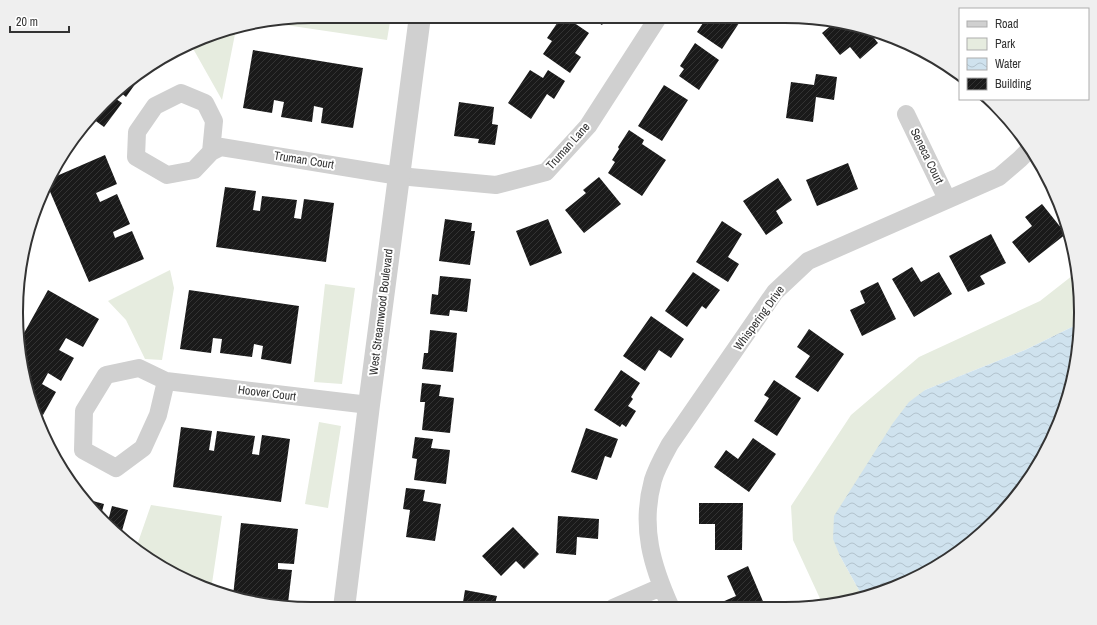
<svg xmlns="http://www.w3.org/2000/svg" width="1097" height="625" viewBox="0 0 1097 625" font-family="'Archivo Narrow',sans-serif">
	<defs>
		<pattern id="water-waves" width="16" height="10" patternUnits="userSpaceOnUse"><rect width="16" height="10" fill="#cfe2ee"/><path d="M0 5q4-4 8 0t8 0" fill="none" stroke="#b2c2cd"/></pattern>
		<pattern id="building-hatch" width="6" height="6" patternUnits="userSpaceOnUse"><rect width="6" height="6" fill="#1a1a1a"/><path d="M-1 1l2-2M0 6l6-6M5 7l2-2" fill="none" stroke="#333"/></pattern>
	</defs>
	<rect width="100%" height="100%" fill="#fff"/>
	<path fill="#e6ecdf" d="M313 16H391L387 40 272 23Z
		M236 29 222 100 191 45 217 32Z
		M170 270 174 288 162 360 145 359 126 320 108 301Z
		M1077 272 1081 312 1080 321 1072 327 1025 350 925 390 840 556 860 592 861 597 823 605 793 540 791 506 851 415 919 357 1040 301Z
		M325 284 355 288 342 384 314 382Z
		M319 422 341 426 328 508 305 504Z
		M151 505 222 516 211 590 148 559 136 548Z"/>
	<path fill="url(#water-waves)" d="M1080 321 1075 370 1059 426 1031 477 994 522 933 569 880 593 861 597 860 592 840 556 833 539 834 516 893 423 909 402 925 390 1025 350 1072 327Z"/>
	<path fill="url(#building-hatch)" d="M562 16H564L589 33 575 53 581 57 570 73 543 54 552 41 547 38Z
		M588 16H608L602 25Z
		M707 17H743L722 49 697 32Z
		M834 23 867 29 878 43 860 59 850 47 840 55 822 33Z
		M695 43 719 60 699 90 679 76 684 69 680 66Z
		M253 50 363 68 353 128 321 123 323 108 314 106 312 122 281 117 284 102 274 100 272 113 243 108Z
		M145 70 126 97 119 91 132 77Z
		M530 70 543 78 548 70 565 81 554 99 547 94 531 119 508 103Z
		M816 74 837 77 834 100 816 97 813 122 786 118 791 82 814 85Z
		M664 85 688 100 662 141 638 126Z
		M113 97 122 103 104 127 93 119Z
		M978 99H989L999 109 997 112Z
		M459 102 494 107 492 124 498 125 495 145 478 143 479 139 454 136Z
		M629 130 644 140 642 144 666 160 642 196 608 173 615 162 612 160 619 149 618 147Z
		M105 155 117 184 96 193 100 202 117 194 130 224 113 232 115 238 132 231 144 259 89 282 48 187 52 178Z
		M848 163 858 189 817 206 806 180Z
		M599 177 621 204 584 233 565 210 586 193 583 190Z
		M778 178 792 200 776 211 783 223 766 235 743 201Z
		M225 187 256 191 253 210 260 211 262 196 297 200 294 218 301 219 304 199 334 203 326 262 216 247Z
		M1056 194 1060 204 1053 198Z
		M1042 204 1066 234 1029 263 1012 242 1032 226 1025 217Z
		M445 219 472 223 471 231H475L470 265 439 261Z
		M548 219 562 253 530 266 516 231Z
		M722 221 742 234 728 257 739 264 728 282 696 262Z
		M991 234 1006 263 980 276 985 284 968 292 949 256Z
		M912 267 921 282 939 272 952 294 914 317 892 279Z
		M693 272 720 290 706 309 702 306 687 327 665 311Z
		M440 276 471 279 467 312 450 310 449 316 430 314 432 294 438 295Z
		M878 282 896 319 862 336 850 310 865 303 860 291Z
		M48 290 99 319 83 347 66 338 59 350 74 358 61 381 48 373 42 384 56 392 43 415 35 410 19 342Z
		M189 290 299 306 291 364 261 359 263 346 254 344 252 357 220 353 222 339 213 338 211 353 180 349Z
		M651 316 684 339 671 358 659 350 645 371 623 356Z
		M809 329 844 354 818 392 795 377 810 356 797 347Z
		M430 330 457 333 453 372 422 369 424 353H428Z
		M621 370 640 383 631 397 633 399 628 406 636 411 626 427 622 424 620 427 594 410Z
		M774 380 801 398 777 436 754 421 769 398 764 395Z
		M422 383 441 385 439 396 454 398 450 433 422 430 425 402H420Z
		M181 427 212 431 209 450 214 451 217 431 255 436 252 454 259 455 262 435 290 439 281 502 173 487Z
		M586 428 618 439 611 458 605 456 597 480 571 472Z
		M415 437 433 439 431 448 450 450 446 484 414 480 417 459 412 458Z
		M753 438 776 454 749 492 714 467 726 450 738 459Z
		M406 488 425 490 423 501 441 504 435 541 406 537 410 510 403 509Z
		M82 498 104 504 101 515 90 505Z
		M699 503H743L742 550H715V524H699Z
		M112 506 128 510 121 534 108 521Z
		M558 516 599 519 598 539 577 537 576 555 556 553Z
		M241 523 298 529 294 564 278 563V569L292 570 288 603 273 602V604L233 596Z
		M513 527 539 554 524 569 516 561 501 576 482 556Z
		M748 566 765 606 759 608H725L722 602 736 596 727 576Z
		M465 590 497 596 494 608H462Z"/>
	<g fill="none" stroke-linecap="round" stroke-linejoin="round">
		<path stroke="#d0d0d0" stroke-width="18" d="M906 114 947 199
			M211 152 214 121 205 103 181 93 155 106 137 132 136 157 167 175 194 170 211 152 221 147 399 176 496 185 546 172 588 126 659 16
			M166 381 158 415 143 448 116 468 83 450 84 411 106 375 139 368 166 381 369 405
			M613 608 661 587
			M671 608C652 566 640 527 653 480 657 467 664 455 670 444L775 292 808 261 999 177 1020 159 1031 148"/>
		<path stroke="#d0d0d0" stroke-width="22" d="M344 608 369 405 420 16"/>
	</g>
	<g text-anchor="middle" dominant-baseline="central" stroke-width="4" stroke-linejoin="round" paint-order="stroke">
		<g font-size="12" fill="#333" stroke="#fff">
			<text transform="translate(568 146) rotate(-48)">Truman Lane</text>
			<text transform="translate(927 156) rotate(64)">Seneca Court</text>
			<text transform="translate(304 160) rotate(9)">Truman Court</text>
			<text transform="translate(381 312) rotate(-83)">West Streamwood Boulevard</text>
			<text transform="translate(759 318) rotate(-54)">Whispering Drive</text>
			<text transform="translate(267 393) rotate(7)">Hoover Court</text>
		</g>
	</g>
	<path d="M0 0H1097V625H0ZM312 23H785A289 289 0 0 1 1074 312V313A289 289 0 0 1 785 602H312A289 289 0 0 1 23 313V312A289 289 0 0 1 312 23Z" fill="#efefef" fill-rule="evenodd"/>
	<path fill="none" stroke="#333" stroke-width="2" d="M312 23H785A289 289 0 0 1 1074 312V313A289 289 0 0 1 785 602H312A289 289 0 0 1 23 313V312A289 289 0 0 1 312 23Z"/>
	<rect x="959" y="8" width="130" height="92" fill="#ffffff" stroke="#adadad"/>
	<rect x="967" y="21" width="20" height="6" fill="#d0d0d0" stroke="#adadad"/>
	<text x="995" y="28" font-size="12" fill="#333333">Road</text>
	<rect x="967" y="38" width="20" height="12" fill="#e6ecdf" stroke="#adadad"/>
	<text x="995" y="48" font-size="12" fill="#333333">Park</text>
	<rect x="967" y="58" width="20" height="12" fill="url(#water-waves)" stroke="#adadad"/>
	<text x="995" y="68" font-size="12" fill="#333333">Water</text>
	<rect x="967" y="78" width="20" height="12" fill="url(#building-hatch)" stroke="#adadad"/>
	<text x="995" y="88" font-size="12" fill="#333333">Building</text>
	<path d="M10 26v6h59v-6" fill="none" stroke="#333333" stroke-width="2"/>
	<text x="16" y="26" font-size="12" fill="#333333" stroke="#ffffff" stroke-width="3" paint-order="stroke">20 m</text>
</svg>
